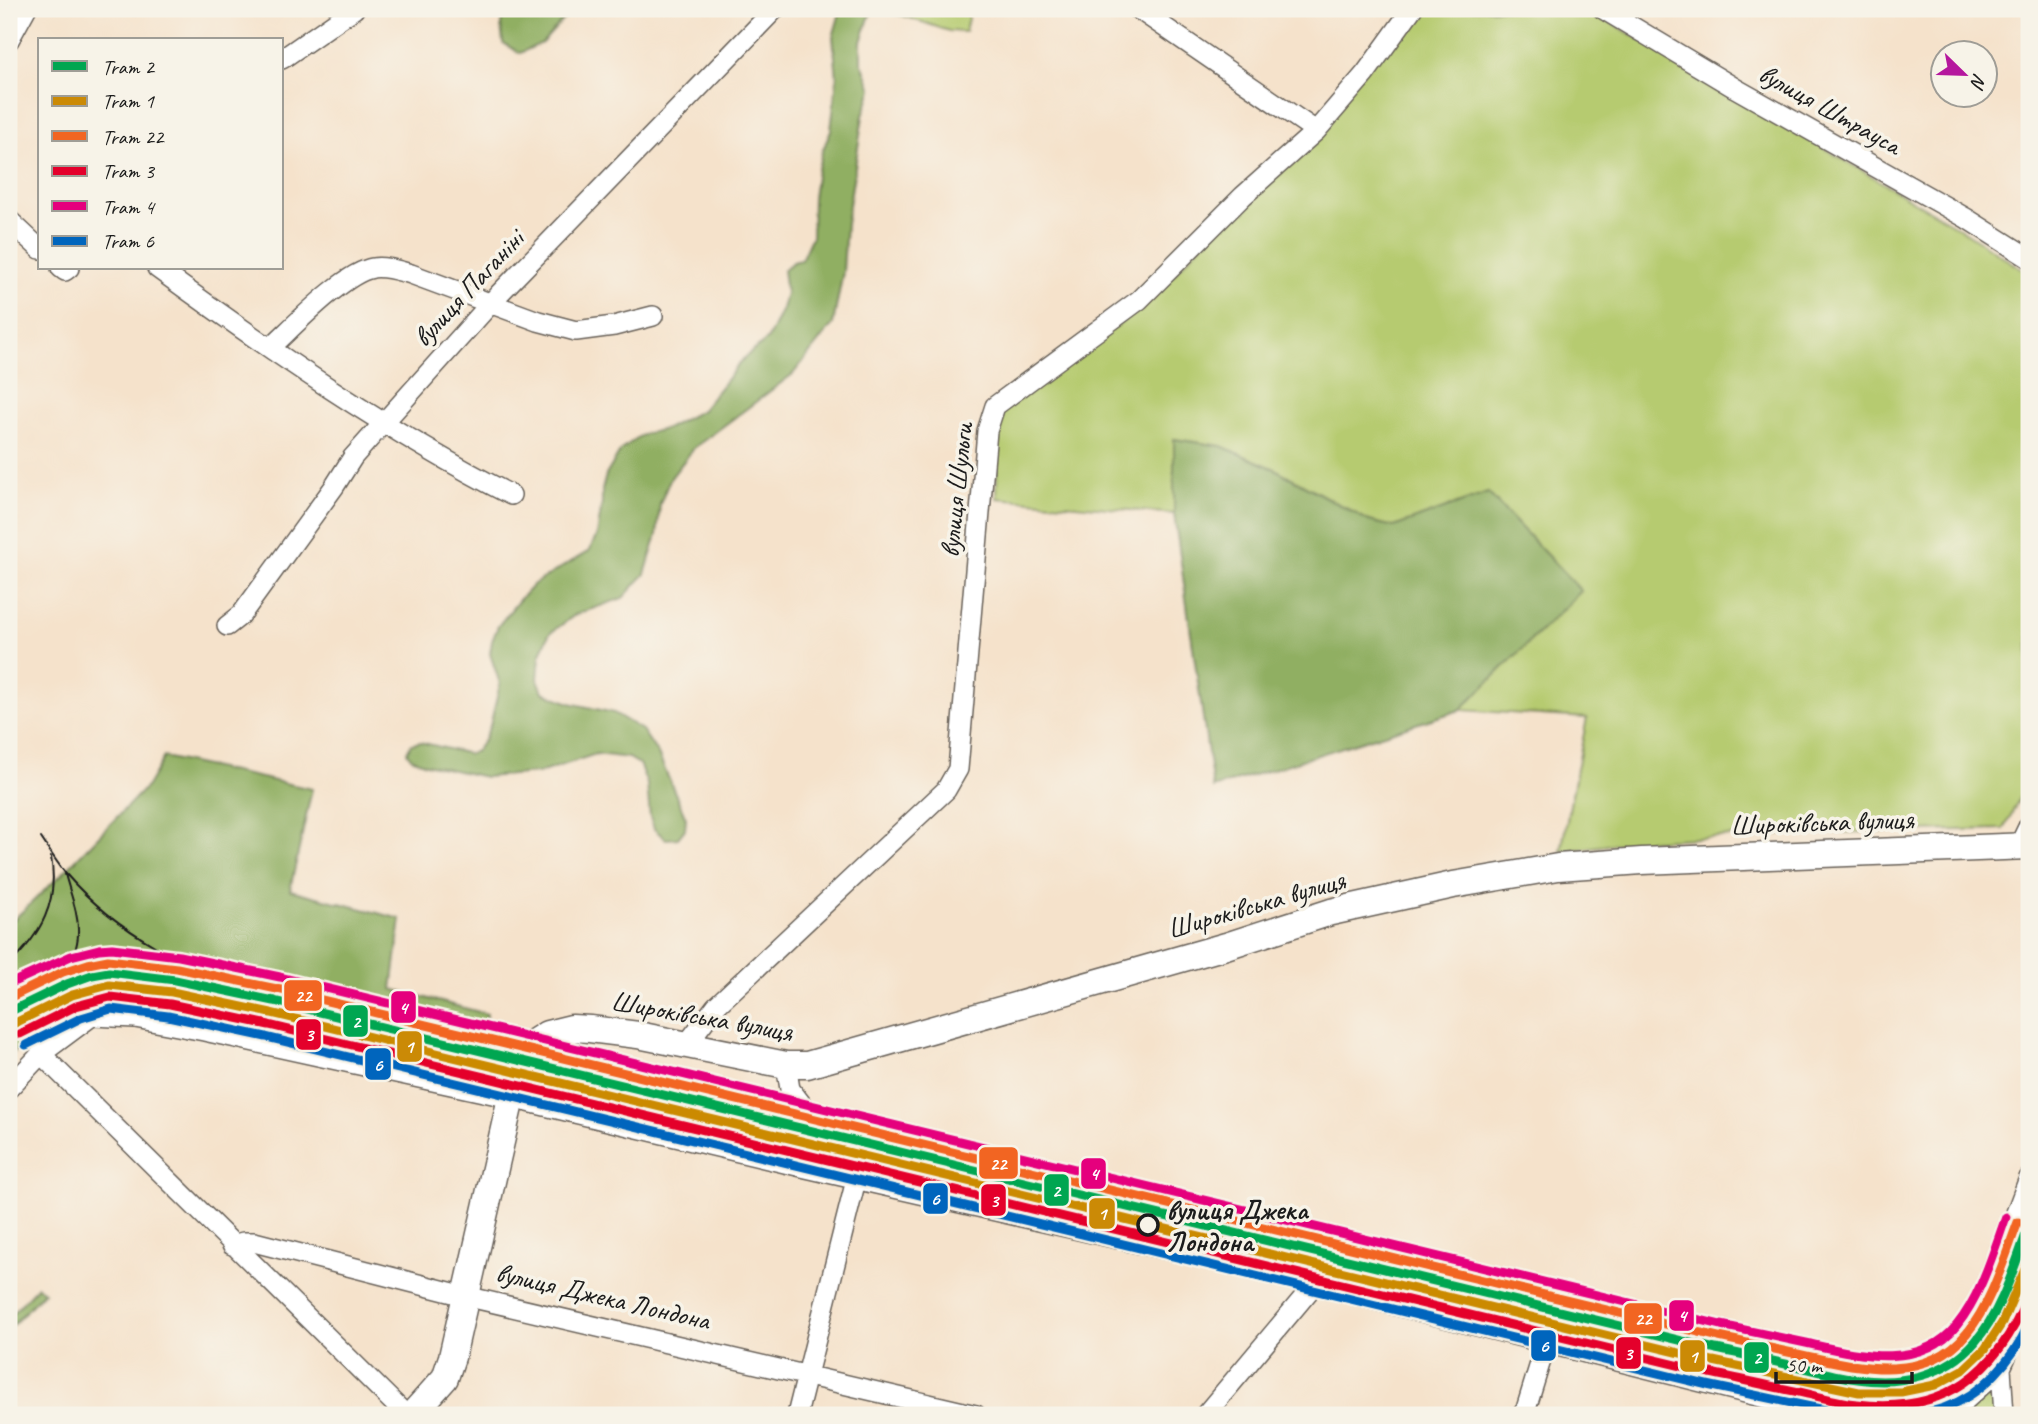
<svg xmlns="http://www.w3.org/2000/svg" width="2038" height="1424" viewBox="0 0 2038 1424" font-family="Caveat,sans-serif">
	<rect width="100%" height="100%" fill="#f7f3e8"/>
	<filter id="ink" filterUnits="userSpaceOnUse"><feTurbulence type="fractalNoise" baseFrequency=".0143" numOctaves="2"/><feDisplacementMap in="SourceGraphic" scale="14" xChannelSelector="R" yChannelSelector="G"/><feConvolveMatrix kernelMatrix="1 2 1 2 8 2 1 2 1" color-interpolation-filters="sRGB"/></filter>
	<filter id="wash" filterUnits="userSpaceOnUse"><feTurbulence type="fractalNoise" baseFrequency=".00686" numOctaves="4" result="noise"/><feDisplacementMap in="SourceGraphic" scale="28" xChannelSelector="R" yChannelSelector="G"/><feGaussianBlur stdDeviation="1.57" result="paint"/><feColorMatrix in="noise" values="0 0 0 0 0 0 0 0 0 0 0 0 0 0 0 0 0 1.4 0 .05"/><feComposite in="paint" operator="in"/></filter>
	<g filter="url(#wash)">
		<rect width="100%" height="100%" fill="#f5e2cb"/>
		<path fill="#b6cb6f" stroke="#697446" stroke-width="2" d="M872 9H970L965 32 949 31 901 15Z
			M1420 9H1588L1961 229 2029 274V779L2004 829 1774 834 1641 841 1561 851 1587 718 1460 710 1581 591 1488 493 1394 527 1369 521 1275 469 1221 446 1174 439V514L997 498V432L1004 410 1147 303Z
			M2001 1368 2004 1415H1949Z"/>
		<path fill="#90af62" stroke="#56663f" stroke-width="2" d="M503 9H573L542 43 520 53 503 43 501 25Z
			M841 9H872L861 42V61L872 89 863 116 846 224 843 272 833 324 793 374 694 448 670 479 660 504 657 535 645 574 623 598 575 615 549 634 540 656 538 679 543 692 570 703 614 713 642 730 658 754 686 818 685 829 678 838 666 839 654 829 650 817 647 784 639 764 629 758 596 754 539 773 485 777 426 764 411 758 407 752 411 744 420 742 469 754 476 751 484 740 490 726 500 684 490 654 492 641 498 626 519 600 534 584 589 551 597 535 602 504V490L606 475 621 450 638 437 647 433 666 429 702 410 744 358 768 339 782 309 786 293 783 270 793 262 801 260 812 236 813 198 816 176 822 152 831 130 837 78 833 37Z
			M1174 439 1221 446 1275 469 1369 521 1394 527 1488 493 1581 591 1460 710 1213 788 1174 514Z
			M164 757 312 789 290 890 401 919 392 989 487 1014 474 1078 120 1002 68 1009 9 1056V924L64 872 147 786Z
			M38 1286 44 1292 9 1329V1317Z"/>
	</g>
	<g filter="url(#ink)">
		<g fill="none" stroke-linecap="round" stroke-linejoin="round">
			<g stroke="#686159" stroke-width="22">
				<path id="minor" d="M1138 9 1316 131
					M1603 9 1735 88 1966 218 2029 258
					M9 40 26 9
					M282 59 354 9
					M9 220 40 249
					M61 268 65 271 69 268
					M157 268C268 349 388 432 511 495
					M270 348C292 328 345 272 373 268 385 266 399 271 411 274L538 321 576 331 614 326 653 316
					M227 626 241 615 334 487 353 457 499 294 775 9
					M2019 846 2029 825
					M686 1045 716 1006 946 790 958 769 987 431 995 406 1139 300 1243 196 1316 131 1365 74 1412 9
					M41 1054 406 1415
					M786 1065 790 1089 806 1110 832 1125 1250 1221 1471 1275 1876 1365 1911 1362 1942 1351 1969 1326 1995 1269 2029 1178
					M9 1088 41 1054 92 1016 135 1018 204 1031 511 1098 806 1168 1237 1266 1813 1410 1823 1415
					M232 1245 243 1242H254L465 1296 976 1415
					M797 1415 856 1180
					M1205 1415 1314 1285
					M1522 1415 1526 1409 1546 1344
					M1949 1415 2001 1368
					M2004 1415 2001 1368 2029 1305"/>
			</g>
			<g stroke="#686159" stroke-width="29">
				<path id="secondary" d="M412 1415 445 1378 452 1357 511 1098 523 1054 528 1046 547 1034 559 1031 572 1028 590 1029 638 1035 786 1065H807L1226 946 1331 912 1453 885 1558 867 1642 861 2029 846"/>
			</g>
			<use href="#minor" stroke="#fff" stroke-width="19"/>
			<use href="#secondary" stroke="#fff" stroke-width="26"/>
			<path stroke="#1c1c1c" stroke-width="2" d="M41 838C49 850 57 863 66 874 124 941 195 968 274 1001
				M9 965C41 934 59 903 51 857
				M216 989 272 1012
				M9 1010H13
				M16 1022C39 999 78 969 78 933 79 914 70 893 65 874"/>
			<g stroke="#f7f3e8" stroke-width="14">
				<path id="tram-1" d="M9 1012 67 984 92 975 109 972 175 980 274 1001 1716 1349C1746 1355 1775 1362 1805 1368 1822 1372 1840 1377 1858 1379 1899 1386 1947 1375 1975 1342 2002 1311 2015 1264 2029 1226"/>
			</g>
			<g stroke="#f7f3e8" stroke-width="14">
				<path id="tram-2" d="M15 1023 72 995 109 985 172 992 271 1013 1713 1361 1859 1392H1901L1935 1385 1963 1370 1985 1349 2002 1323 2029 1260"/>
			</g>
			<g stroke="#f7f3e8" stroke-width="14">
				<path id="tram-3" d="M9 998 63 972 88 964 108 960 177 968 277 989 1719 1337C1747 1343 1774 1349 1802 1355 1857 1367 1925 1385 1967 1333 1992 1302 2004 1259 2018 1222"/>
			</g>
			<g stroke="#f7f3e8" stroke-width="14">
				<path id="tram-4" d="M20 1034 76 1006 110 997 170 1004 269 1025 1710 1373C1740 1379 1769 1386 1799 1392 1818 1396 1837 1402 1857 1404 1945 1415 1998 1373 2029 1294"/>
			</g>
			<g stroke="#f7f3e8" stroke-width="14">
				<path id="tram-5" d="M9 984 71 956 99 949 112 948 179 956 280 977 1721 1325C1750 1331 1778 1337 1806 1343 1855 1354 1920 1372 1957 1325 1981 1295 1993 1253 2006 1217"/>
			</g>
			<g stroke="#f7f3e8" stroke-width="14">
				<path id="tram-6" d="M26 1045 81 1018 111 1009 168 1016 266 1037 1707 1385 1849 1415
					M1911 1415C1922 1413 1934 1412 1944 1408 1983 1394 2012 1361 2029 1324"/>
			</g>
			<use href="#tram-1" stroke="#00a651" stroke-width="9"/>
			<use href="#tram-2" stroke="#cb8a06" stroke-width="9"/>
			<use href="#tram-3" stroke="#f26522" stroke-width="9"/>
			<use href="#tram-4" stroke="#e4002b" stroke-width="9"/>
			<use href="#tram-5" stroke="#e5007d" stroke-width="9"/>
			<use href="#tram-6" stroke="#0065bd" stroke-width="9"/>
		</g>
	</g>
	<circle fill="#f7f3e8" stroke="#1c1c1c" stroke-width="3.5" cx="1148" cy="1225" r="10"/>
	<g text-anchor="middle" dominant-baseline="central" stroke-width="7" stroke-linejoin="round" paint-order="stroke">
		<g font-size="28" fill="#1c1c1c" stroke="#f7f3e8">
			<text transform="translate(1830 109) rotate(29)">вулиця Штрауса</text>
			<text transform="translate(468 288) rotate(-47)">вулиця Паганіні</text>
			<text transform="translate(956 490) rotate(-84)">вулиця Шульги</text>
			<text transform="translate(1822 822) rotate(-2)">Широківська вулиця</text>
			<text transform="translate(1256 904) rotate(-16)">Широківська вулиця</text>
			<text transform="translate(702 1016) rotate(10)">Широківська вулиця</text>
			<text transform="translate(603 1296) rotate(13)">вулиця Джека Лондона</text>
		</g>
		<g font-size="28" font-weight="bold" fill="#1c1c1c" stroke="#f7f3e8" text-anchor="start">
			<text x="1166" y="1209">вулиця Джека<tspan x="1166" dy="32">Лондона</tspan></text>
		</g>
	</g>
	<g stroke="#f7f3e8" stroke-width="2.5">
		<rect x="283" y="979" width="40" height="33" rx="7" fill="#f26522"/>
		<rect x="390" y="990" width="27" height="34" rx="7" fill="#e5007d"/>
		<rect x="342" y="1004" width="27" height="34" rx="7" fill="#00a651"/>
		<rect x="295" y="1018" width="27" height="33" rx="7" fill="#e4002b"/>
		<rect x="396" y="1030" width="27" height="33" rx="7" fill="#cb8a06"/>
		<rect x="364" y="1047" width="28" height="34" rx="7" fill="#0065bd"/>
		<rect x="978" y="1146" width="41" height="34" rx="7" fill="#f26522"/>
		<rect x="1080" y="1157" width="27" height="33" rx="7" fill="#e5007d"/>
		<rect x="1043" y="1173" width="27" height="34" rx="7" fill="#00a651"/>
		<rect x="922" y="1182" width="27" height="33" rx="7" fill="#0065bd"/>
		<rect x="980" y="1183" width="27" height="34" rx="7" fill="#e4002b"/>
		<rect x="1088" y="1197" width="28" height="33" rx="7" fill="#cb8a06"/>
		<rect x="1668" y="1299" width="27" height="33" rx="7" fill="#e5007d"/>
		<rect x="1623" y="1302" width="40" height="33" rx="7" fill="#f26522"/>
		<rect x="1530" y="1329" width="27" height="33" rx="7" fill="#0065bd"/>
		<rect x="1615" y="1336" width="27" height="34" rx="7" fill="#e4002b"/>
		<rect x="1679" y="1339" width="27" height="34" rx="7" fill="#cb8a06"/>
		<rect x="1743" y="1341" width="27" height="33" rx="7" fill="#00a651"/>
	</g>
	<g font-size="19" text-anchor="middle" font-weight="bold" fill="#fff">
		<text x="303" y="1002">22</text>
		<text x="403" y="1014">4</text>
		<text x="356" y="1028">2</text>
		<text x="309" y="1041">3</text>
		<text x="409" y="1053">1</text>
		<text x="378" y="1071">6</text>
		<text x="998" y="1170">22</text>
		<text x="1094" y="1180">4</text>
		<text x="1056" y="1197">2</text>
		<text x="935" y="1205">6</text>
		<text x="994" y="1207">3</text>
		<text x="1102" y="1220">1</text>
		<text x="1682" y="1322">4</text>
		<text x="1643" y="1325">22</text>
		<text x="1544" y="1352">6</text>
		<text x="1628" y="1360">3</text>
		<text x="1693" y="1363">1</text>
		<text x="1757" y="1364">2</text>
	</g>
	<rect width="2038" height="1424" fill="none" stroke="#f7f3e8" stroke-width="35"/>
	<rect x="38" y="38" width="245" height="231" fill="#f7f3e8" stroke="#9f9d96" stroke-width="2"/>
	<rect x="52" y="61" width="35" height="10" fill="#00a651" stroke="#9f9d96" stroke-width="2"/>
	<text x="102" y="74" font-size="21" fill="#1c1c1c">Tram 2</text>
	<rect x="52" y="96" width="35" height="10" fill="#cb8a06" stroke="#9f9d96" stroke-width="2"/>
	<text x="102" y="108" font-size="21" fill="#1c1c1c">Tram 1</text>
	<rect x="52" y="131" width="35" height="10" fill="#f26522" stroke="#9f9d96" stroke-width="2"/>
	<text x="102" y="144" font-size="21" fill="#1c1c1c">Tram 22</text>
	<rect x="52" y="166" width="35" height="10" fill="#e4002b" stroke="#9f9d96" stroke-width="2"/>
	<text x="102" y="178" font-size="21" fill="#1c1c1c">Tram 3</text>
	<rect x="52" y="201" width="35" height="10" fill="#e5007d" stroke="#9f9d96" stroke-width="2"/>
	<text x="102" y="214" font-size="21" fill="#1c1c1c">Tram 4</text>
	<rect x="52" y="236" width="35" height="10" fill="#0065bd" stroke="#9f9d96" stroke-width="2"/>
	<text x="102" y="248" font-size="21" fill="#1c1c1c">Tram 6</text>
	<g transform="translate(1964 74) rotate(113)"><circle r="33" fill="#f7f3e8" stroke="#9f9d96" stroke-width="2"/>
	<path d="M0-5L12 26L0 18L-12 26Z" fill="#b5179e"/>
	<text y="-10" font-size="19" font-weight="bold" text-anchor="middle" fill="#1c1c1c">N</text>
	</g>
	<path d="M1776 1372v10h136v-10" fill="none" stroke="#1c1c1c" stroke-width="3.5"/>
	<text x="1786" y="1372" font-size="21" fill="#1c1c1c" stroke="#f7f3e8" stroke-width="5" paint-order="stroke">50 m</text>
</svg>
